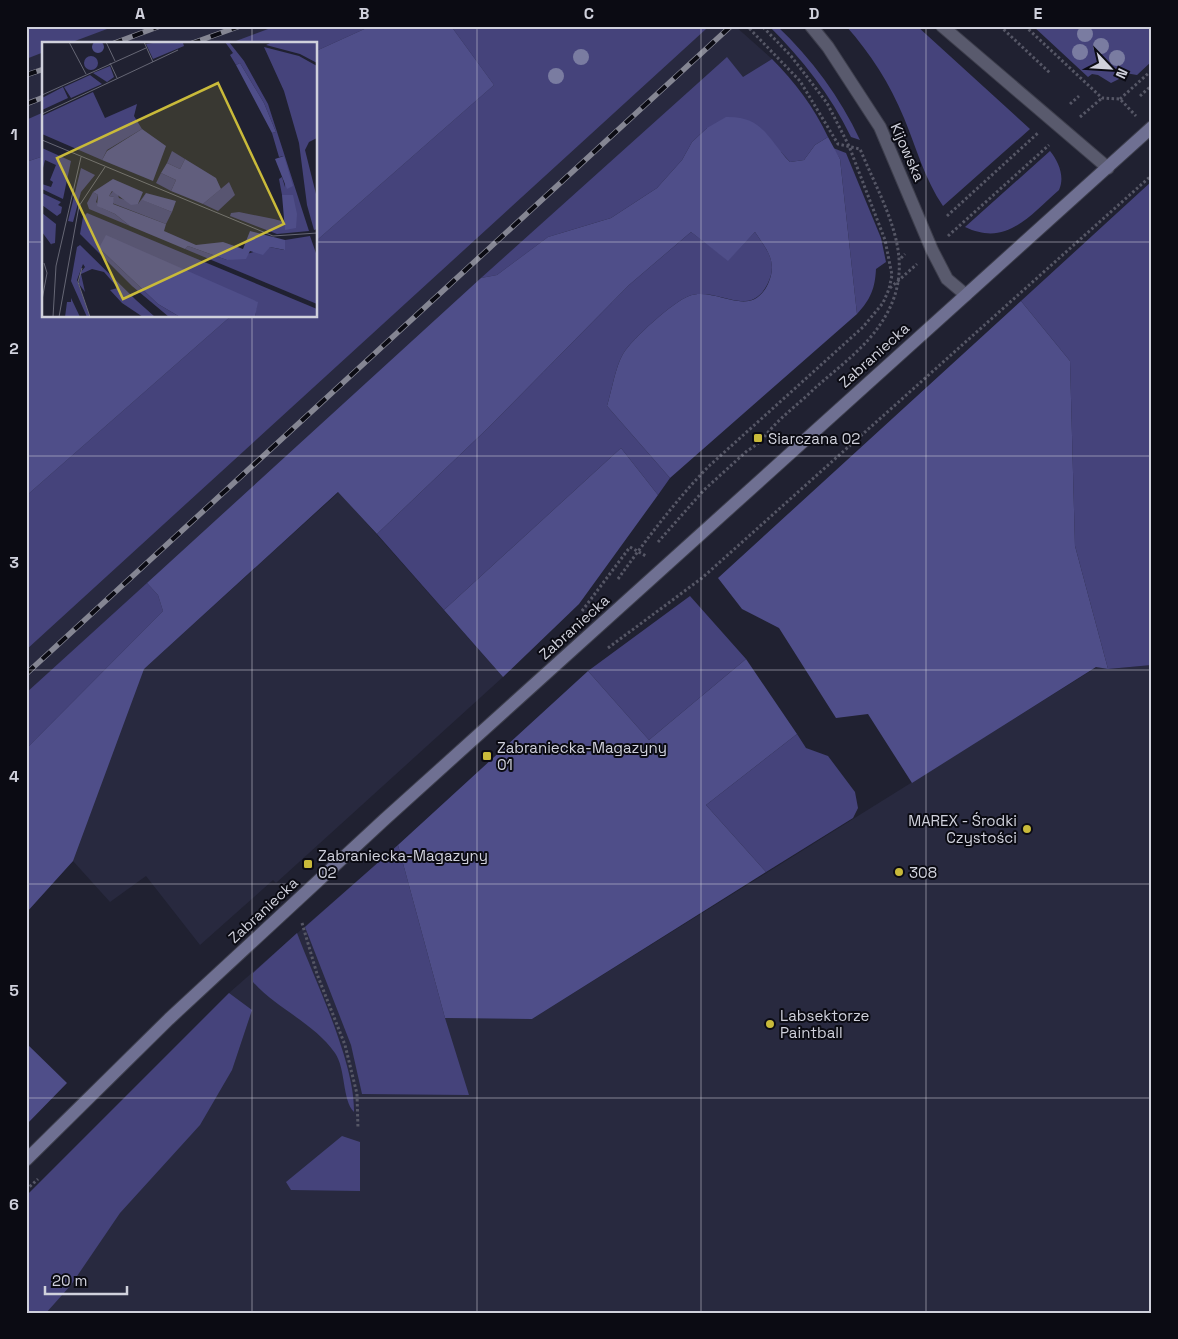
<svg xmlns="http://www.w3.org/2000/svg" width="1178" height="1339" viewBox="0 0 1178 1339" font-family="'Space Grotesk',sans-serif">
	<rect width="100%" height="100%" fill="#202131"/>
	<path fill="#28293f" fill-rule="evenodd" d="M26 26H735L772 59 743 78 727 58 145 668 339 492 503 677 276 883 273 880 200 945 146 876 110 902 73 861 26 913ZM44 44H316V316H44Z
		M1152 665V1313H26V1196L229 993 398 845 445 1018 532 1019 1097 667 1108 669Z"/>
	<path fill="#45437b" d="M26 26H115L67 44H44V52L26 59Z
		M276 26H371L316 51V44H228Z
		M451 26H703L706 29 26 650V496L231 316H316V241L494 85Z
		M769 26H777C812 59 840 97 860 140L851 137C830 94 803 60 769 26Z
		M846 26H917L1030 129 943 206C925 180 916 147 904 118 890 84 871 54 846 26Z
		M1033 26H1152V61L1137 75 1125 73 1123 77 1111 83 1098 75 1092 74 1088 77Z
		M727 57 743 77 772 59C795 82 814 107 828 137L815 145 804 160 790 162 781 152 707 128 692 142 682 160 657 188 611 218 548 237 497 275 481 278Z
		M44 112V156L26 162V120Z
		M833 148 846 153 881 238 886 262 876 269C875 288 871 299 857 314L840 159Z
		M1050 151C1059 162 1065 177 1059 190 1029 216 1007 247 965 227Z
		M1152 181V665L1108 669 1075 546 1070 361 1021 301Z
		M691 232 728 260 755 232C767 250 778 262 768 283 750 321 718 286 689 296 673 302 632 339 623 354 615 368 612 390 607 406L670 478 658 495 621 448 444 610 377 534 488 428 629 285Z
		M147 583 158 595 163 611 26 749V693Z
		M690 596 746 659 649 740 588 671Z
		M797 734 806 748 828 756 855 792 858 808 853 818 766 872 706 805Z
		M398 845 445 1018 469 1095 362 1094 351 1045 305 927Z
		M297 933C315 981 355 1062 354 1112 342 1100 346 1069 335 1053 314 1023 277 1009 253 982V973Z
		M229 993 252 1010 232 1070 200 1125 120 1213 71 1285 46 1313H26V1196Z
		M342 1136 360 1142V1191L291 1190 286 1182Z"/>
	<path fill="#4f4e89" d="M371 26H451L494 85 316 241V51Z
		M726 117C763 116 767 138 790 162L804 160 815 145 828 137 840 159 857 314 670 478 607 406C612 390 615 368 623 354 632 339 673 302 689 296 717 286 750 321 768 284 778 262 767 250 755 232L728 261 691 232 629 285 488 428 377 534 338 492 144 669 73 861 26 913V749L163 611 158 595 147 583 481 278 497 275 548 237 611 218 657 188 682 160 692 142 707 128Z
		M44 156V316H231L26 496V162Z
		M1021 301 1070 361 1075 546 1108 669 1096 667 912 783 868 714 836 718 779 628 742 609 718 578Z
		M621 448 658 495 579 604 503 677 444 610Z
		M746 659 797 734 706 805 766 872 532 1019 445 1018 398 845 588 671 649 740Z
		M26 1043 67 1083 26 1125Z"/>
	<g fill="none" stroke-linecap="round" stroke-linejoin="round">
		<g stroke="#3d3e4c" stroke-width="14">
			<path id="tertiary" d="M811 26 828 47 880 127 932 250 947 279 966 295
				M942 26 1108 168"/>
		</g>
		<g stroke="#3d3e4c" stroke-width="14">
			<path id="secondary" d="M26 1160 169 1019 385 819 1152 127"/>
		</g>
		<path stroke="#565766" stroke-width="3" stroke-dasharray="2.5 2.5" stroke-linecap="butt" d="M1000 26 1050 73
			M1025 26 1102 98 1120 99 1136 116
			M1140 96 1152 85
			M1120 99 1152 70
			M1070 104 1079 96
			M1080 117 1102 98
			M947 216 1038 133
			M948 236 1049 145
			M901 258 905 254
			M890 288 917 264
			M658 542 704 490 748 450C758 445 763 438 770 430 783 415 801 402 815 388 833 372 853 357 869 339 927 272 889 218 860 149L838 144 800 81 747 26
			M618 579C646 540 675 501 709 466L863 327 883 303 889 289 892 275 885 240 849 146 827 103 791 56 762 26
			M582 611 630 547 646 556
			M608 648 702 578 1152 175
			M302 923 317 974 345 1045 357 1094 358 1129
			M26 1190 38 1179"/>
		<use href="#tertiary" stroke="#595a6d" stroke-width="12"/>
		<use href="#secondary" stroke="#6f7092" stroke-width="12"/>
		<g stroke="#858693" stroke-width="5.5">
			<path id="rail" d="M112 44 160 26
				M190 44 240 26
				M26 75 44 69
				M26 104 44 97
				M26 674 731 26"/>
		</g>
		<use href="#rail" stroke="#0b0b13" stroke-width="4" stroke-dasharray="11" stroke-linecap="butt"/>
	</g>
	<g fill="#7a7ca1">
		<circle cx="1085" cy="34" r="8"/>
		<circle cx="1101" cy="46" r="8"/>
		<circle cx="1080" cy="52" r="8"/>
		<circle cx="581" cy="57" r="8"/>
		<circle cx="1117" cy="58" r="8"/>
		<circle cx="556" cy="76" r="8"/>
	</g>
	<path fill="none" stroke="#d0d1dc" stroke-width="1" stroke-opacity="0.55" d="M252 26V44M477 26V1313M701 26V1313M926 26V1313M26 242H44M316 242H1152M252 316V1313M26 456H1152M26 670H1152M26 884H1152M26 1098H1152"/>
	<g fill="#c9ba3a" stroke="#0b0b13" stroke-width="2">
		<rect x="753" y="433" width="10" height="10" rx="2.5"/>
		<rect x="482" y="751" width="10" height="10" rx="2.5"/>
		<circle cx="1027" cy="829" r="5"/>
		<rect x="303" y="859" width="10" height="10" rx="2.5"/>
		<circle cx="899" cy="872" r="5"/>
		<circle cx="770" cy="1024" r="5"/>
	</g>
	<g text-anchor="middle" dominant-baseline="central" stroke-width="4" stroke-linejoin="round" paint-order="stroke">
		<g font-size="15" fill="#d0d1dc" stroke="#0b0b13">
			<text transform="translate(908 152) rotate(66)">Kijowska</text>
			<text transform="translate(874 355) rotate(-42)">Zabraniecka</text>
			<text transform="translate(574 627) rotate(-42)">Zabraniecka</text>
			<text transform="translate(263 910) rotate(-43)">Zabraniecka</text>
		</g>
		<g font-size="15" fill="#d0d1dc" stroke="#0b0b13" text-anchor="start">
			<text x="768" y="438">Siarczana 02</text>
			<text x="497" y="747">Zabraniecka-Magazyny<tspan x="497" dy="17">01</tspan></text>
			<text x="1017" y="820" text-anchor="end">MAREX - Środki<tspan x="1017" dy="17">Czystości</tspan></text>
			<text x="318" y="855">Zabraniecka-Magazyny<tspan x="318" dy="17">02</tspan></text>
			<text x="909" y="872">308</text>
			<text x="780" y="1015">Labsektorze<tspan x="780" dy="17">Paintball</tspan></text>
		</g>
	</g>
	<g transform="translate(42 42)">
		<rect width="275" height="275" fill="#202131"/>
		<path d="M117 0 141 1 142 4 111 17 104 2ZM183 0H187L202 19 226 62 267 189 235 192 188 174 189 171 197 170 232 177 243 180V188L251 153H240L237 137 240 135 243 145 242 114 237 115 230 91 234 90 222 61 198 21 194 23 188 13 191 11ZM230 0H274L275 21 258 12 224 3ZM222 5 257 14 275 24V96L267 100 263 108 275 156V187L272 188 265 163 257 101 242 49ZM42 21a7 7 0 1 1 14 0a7 7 0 1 1-14 0ZM68 24 72 35 65 40 51 31ZM48 33 60 42 29 56 22 45ZM21 45 26 56 0 68V56ZM51 50 63 76 95 62 92 74 100 87 65 108 60 118 0 92V74ZM0 106 29 119 21 157 0 147V142L9 145 11 140 8 138 14 123 3 118 0 130ZM130 109 143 117 138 127 125 121ZM39 126 53 133 39 150 31 180 26 179ZM119 131 134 138 129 149 114 141ZM187 140 193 153 176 169 161 162ZM71 149 75 150 77 156 96 162 104 151 101 158 130 170 124 182 70 161 72 155 67 154ZM51 150 56 153 54 160 60 166 73 172 88 184 47 167 45 161ZM0 151 19 160 16 163 20 165 19 171 15 174 0 163ZM0 171 14 182 13 201 9 202 11 205 0 190ZM45 171 275 267V275H213L215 260 57 206 116 262 138 275H127L90 244 38 192 41 175ZM268 194 275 214V262L143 207 146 204 185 218 228 205 242 208 243 198ZM38 203 94 258 113 275H101L80 261 68 248 76 246 62 230 50 227 39 232 43 250 37 242 38 231 43 225 41 222 35 238 48 275H45L29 239 35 205ZM29 256 38 275H23L25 260H29Z" fill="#45437b"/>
		<path d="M50 5a6 6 0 1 1 12 0a6 6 0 1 1-12 0ZM198 21 222 61 234 90 230 91 194 23ZM100 87 124 104 111 139 60 118 65 109ZM242 114 251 144 245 147 233 117ZM143 117 174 136 179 147 161 162 129 149 134 138 119 131 125 121 138 127ZM71 137 101 150 96 162 89 163 70 149 67 154 72 155 71 162 124 182 122 189 154 203 181 200 201 207 208 189 243 198V208L228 205 221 213 208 209 204 217 185 218 146 204 143 207 88 184 73 172 55 164 56 153 51 150ZM104 151 134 159 130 170 100 158ZM240 153H251L255 172 254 186 243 188ZM64 193 216 260 213 275H138L116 262 57 206Z" fill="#4f4e89"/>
		<path fill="none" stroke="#666775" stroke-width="1" d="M27 0 44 32M64 0 73 19M102 0 111 20M68 21 75 36M0 53 104 6M0 72 136 8M0 98 231 194 275 191M40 226 36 240 48 275M0 258 5 231 2 221M11 275 14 224 39 115M17 275 37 164 63 125"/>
		<path fill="#c9ba3a" fill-opacity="0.15" stroke="#c9ba3a" stroke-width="2.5" d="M176 41 242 182 81 257 15 116Z"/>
		<rect width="275" height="275" fill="none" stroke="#d0d1dc" stroke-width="2.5"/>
	</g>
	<rect width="1178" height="1339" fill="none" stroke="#0b0b13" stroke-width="55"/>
	<g transform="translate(1110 68) rotate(115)" stroke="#0b0b13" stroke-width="4" paint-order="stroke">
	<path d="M0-4L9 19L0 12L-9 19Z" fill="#d0d1dc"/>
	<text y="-8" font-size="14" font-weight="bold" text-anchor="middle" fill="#d0d1dc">N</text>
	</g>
	<path d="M45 1286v8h82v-8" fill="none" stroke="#d0d1dc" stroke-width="2.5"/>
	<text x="52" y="1286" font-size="15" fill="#d0d1dc" stroke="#0b0b13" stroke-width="4" paint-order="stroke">20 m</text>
	<rect x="28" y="28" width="1122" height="1284" fill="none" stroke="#d0d1dc" stroke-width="2"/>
	<g font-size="16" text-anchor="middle" font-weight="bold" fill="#d0d1dc">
		<text x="140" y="19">A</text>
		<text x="364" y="19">B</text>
		<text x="589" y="19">C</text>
		<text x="814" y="19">D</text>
		<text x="1038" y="19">E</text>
		<text x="14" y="140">1</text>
		<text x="14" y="354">2</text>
		<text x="14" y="568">3</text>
		<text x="14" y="782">4</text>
		<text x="14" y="996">5</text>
		<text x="14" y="1210">6</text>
	</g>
</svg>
